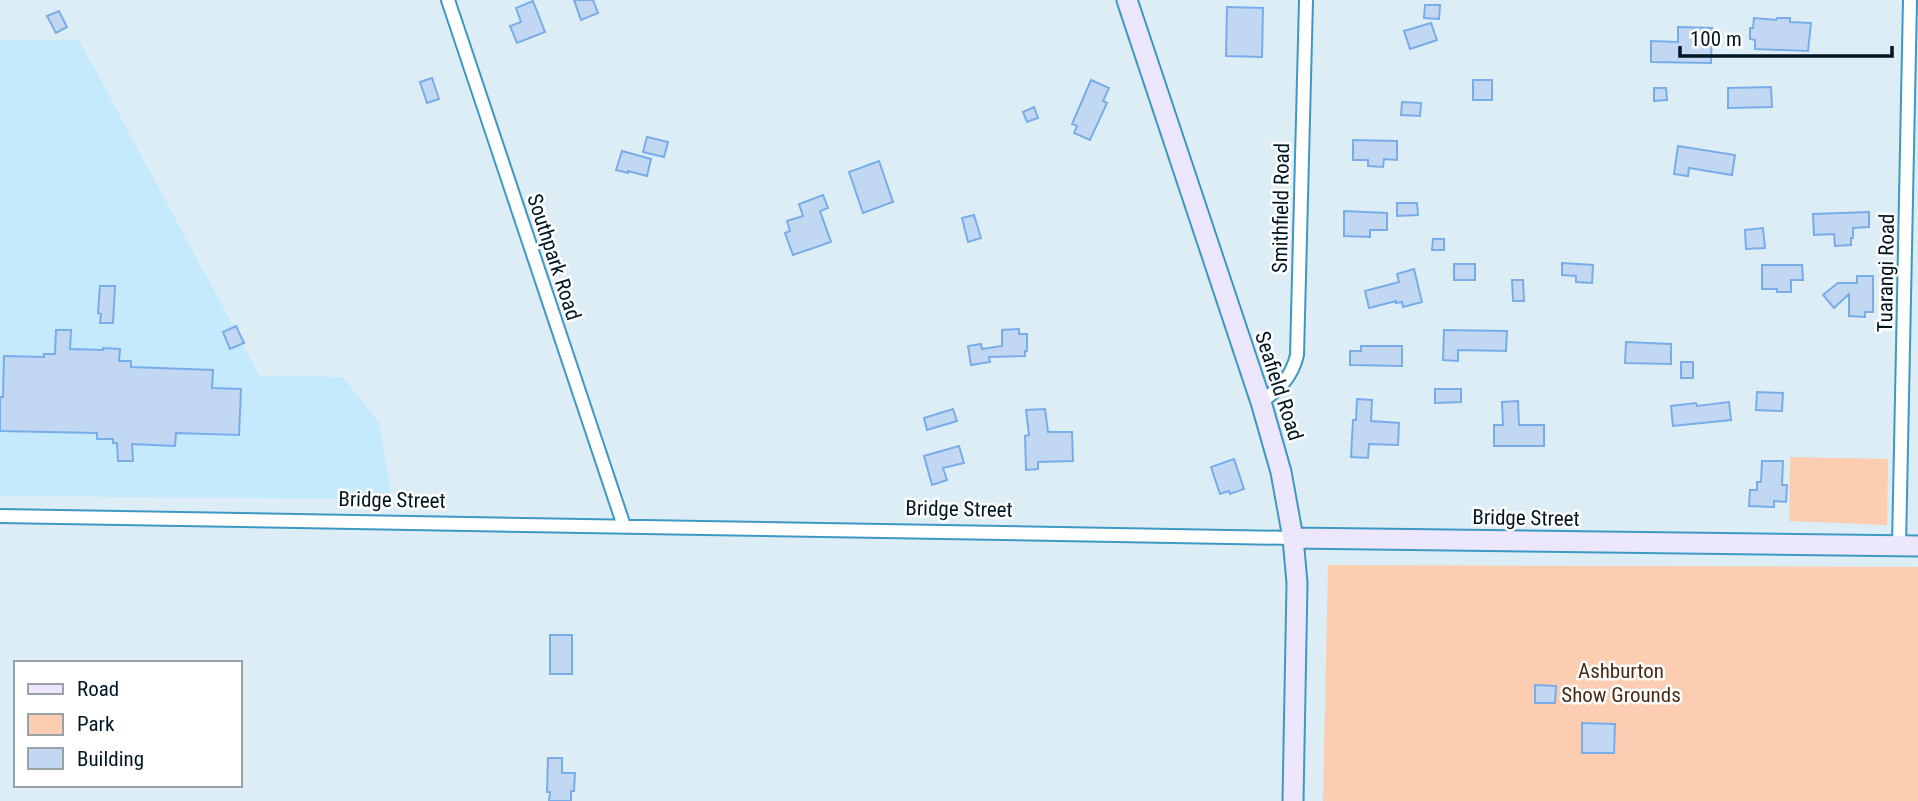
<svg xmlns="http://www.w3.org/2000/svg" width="1918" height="801" viewBox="0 0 1918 801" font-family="'Roboto Condensed',sans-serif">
	<rect width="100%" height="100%" fill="#ddedf6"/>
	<path fill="#c5e9fd" d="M0 40H79L260 376 343 377 379 423 392 499 0 496Z"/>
	<path fill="#fccdb1" d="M1790 457 1888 459 1887 525 1789 521Z
		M1328 565 1918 567V801H1323Z"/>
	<path fill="#c2d8f2" stroke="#78adea" stroke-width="2" d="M574 0H593L598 13 581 20Z
		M533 1 545 32 517 43 510 26 521 22 516 8Z
		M1425 5H1440L1439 19 1424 18Z
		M1227 7 1263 8 1262 57 1226 56Z
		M59 11 67 27 56 33 47 16Z
		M1754 18 1776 20 1777 18H1790V22L1811 23 1808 51 1755 49V40L1750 39V28H1753Z
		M1431 23 1437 40 1410 49 1404 31Z
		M1678 27 1712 28 1711 63 1651 62V41L1678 42Z
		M432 78 439 99 427 103 420 82Z
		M1091 80 1109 88 1103 101 1107 103 1090 140 1074 133 1077 126 1072 124Z
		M1473 80H1492V100H1473Z
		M1771 87 1772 107 1728 108V88Z
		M1654 88H1666L1667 100 1654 101Z
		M1402 102 1421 103 1420 116 1401 115Z
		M1034 107 1038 118 1027 122 1023 112Z
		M647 137 668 142 664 157 643 152Z
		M1353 140 1397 141V160L1384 159 1383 167 1368 166V160H1353Z
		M1678 146 1735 155 1732 175 1689 168 1688 176 1674 174Z
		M622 151 651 159 647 176 628 171V173L616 170Z
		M879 161 893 202 863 213 849 172Z
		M823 195 828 208 820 211 831 242 793 255 785 233 790 231 787 221 803 216 799 204Z
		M1397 203H1417L1418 215 1397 216Z
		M1344 211 1387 213V230H1370V237L1344 236Z
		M1869 212V227L1853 228V238H1851V245L1835 246 1834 234 1814 235 1813 214Z
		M974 215 981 238 968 242 962 218Z
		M1763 228 1765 248 1746 249 1745 230Z
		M1433 239H1444V250H1432Z
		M1562 263 1593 265 1592 283 1576 282V276L1562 275Z
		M1454 264H1475V280H1454Z
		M1762 265H1802L1803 280H1791V292H1777V289H1762Z
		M1414 269 1422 302 1403 307 1402 302 1396 303V301L1369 308 1365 291 1399 282 1397 274Z
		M1857 276H1873V312H1865V317L1849 316V294L1834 308 1823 295 1838 283H1857Z
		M1512 280H1523L1524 301H1513Z
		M100 286H115L113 323H100L101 314 98 313Z
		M236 326 244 343 230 349 223 332Z
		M1019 329V334H1027V351H1025V356L989 357 990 362 971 365 968 346 981 344 982 349 1002 346V330Z
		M56 330H71L70 349 103 350V348L120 349 119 361H131V367L213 370 212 388 241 389 239 435 176 433 175 446 132 444 133 461H118L117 443H113V439H97V433L0 431V397H3L4 356 44 357V354H55Z
		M1444 330 1507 331 1506 351 1458 350V361L1443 360Z
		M1626 342 1671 344V364L1625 363Z
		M1361 346H1402V366L1350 365V351H1361Z
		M1681 362H1693V378H1681Z
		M1435 389H1461V402L1435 403Z
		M1757 392 1783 393 1782 411 1756 410Z
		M1357 399 1372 400 1371 421 1399 423 1398 445 1369 444 1368 458 1351 457 1353 420H1356Z
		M1518 401 1519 425H1544V446H1494V425H1503L1502 402Z
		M1729 402 1731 420 1673 426 1671 406 1696 403 1697 406Z
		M953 409 957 421 927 430 924 418Z
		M1045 409 1048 432H1072L1073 461 1038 462V469L1026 470 1025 436 1029 435 1026 410Z
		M959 446 964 463 943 468 947 480 932 485 924 456Z
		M1234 459 1244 489 1230 494 1229 491 1220 494 1211 467Z
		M1762 461H1783L1782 485H1787L1786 502 1774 501V507L1749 506 1750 490H1757V482H1761Z
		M550 635H572V674H550Z
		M1535 685 1556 686 1555 703H1535Z
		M1582 723 1615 724 1614 753H1582Z
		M548 758H562V773H575L574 791H571V801H549L550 792H547Z"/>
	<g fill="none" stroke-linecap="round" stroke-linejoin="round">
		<g stroke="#3e98c3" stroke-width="16">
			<path id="street" d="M448 0 624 526
				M1261 402C1279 389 1292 377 1297 355L1306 0
				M0 516 1293 538
				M1899 546 1910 0"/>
		</g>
		<g stroke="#3e98c3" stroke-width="23">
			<path id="secondary" d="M1127 0 1261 402 1281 472 1293 538 1297 583 1293 801
				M1293 538 1918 546"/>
		</g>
		<use href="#street" stroke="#fff" stroke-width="12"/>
		<use href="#secondary" stroke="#ece7fd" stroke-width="19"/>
	</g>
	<g text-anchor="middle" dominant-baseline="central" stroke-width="5" stroke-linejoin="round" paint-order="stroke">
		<g font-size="21" fill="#001623" stroke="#fff">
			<text transform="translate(1281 208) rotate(-89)">Smithfield Road</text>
			<text transform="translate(554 257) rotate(72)">Southpark Road</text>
			<text transform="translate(1886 273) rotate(-89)">Tuarangi Road</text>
			<text transform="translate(1279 386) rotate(72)">Seafield Road</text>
			<text transform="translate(392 500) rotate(1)">Bridge Street</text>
			<text transform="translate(959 509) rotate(1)">Bridge Street</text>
			<text transform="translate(1526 518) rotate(1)">Bridge Street</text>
		</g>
		<g font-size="21" fill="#4b2a14" stroke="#fff">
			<text x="1621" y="671">Ashburton<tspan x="1621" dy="24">Show Grounds</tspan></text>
		</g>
	</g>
	<rect x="14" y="661" width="228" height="126" fill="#ffffff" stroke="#99a2a7" stroke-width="2"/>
	<rect x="28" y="684" width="35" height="10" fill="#ece7fd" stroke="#99a2a7" stroke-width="2"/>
	<text x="77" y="696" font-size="21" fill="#001623">Road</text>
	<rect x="28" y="714" width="35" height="21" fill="#fccdb1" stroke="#99a2a7" stroke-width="2"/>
	<text x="77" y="731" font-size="21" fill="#001623">Park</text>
	<rect x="28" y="748" width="35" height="21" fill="#c2d8f2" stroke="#99a2a7" stroke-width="2"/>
	<text x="77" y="766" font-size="21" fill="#001623">Building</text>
	<path d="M1680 46v10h212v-10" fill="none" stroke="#001623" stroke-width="3.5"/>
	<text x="1690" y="46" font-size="21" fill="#001623" stroke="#ffffff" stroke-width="5" paint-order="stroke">100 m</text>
</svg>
